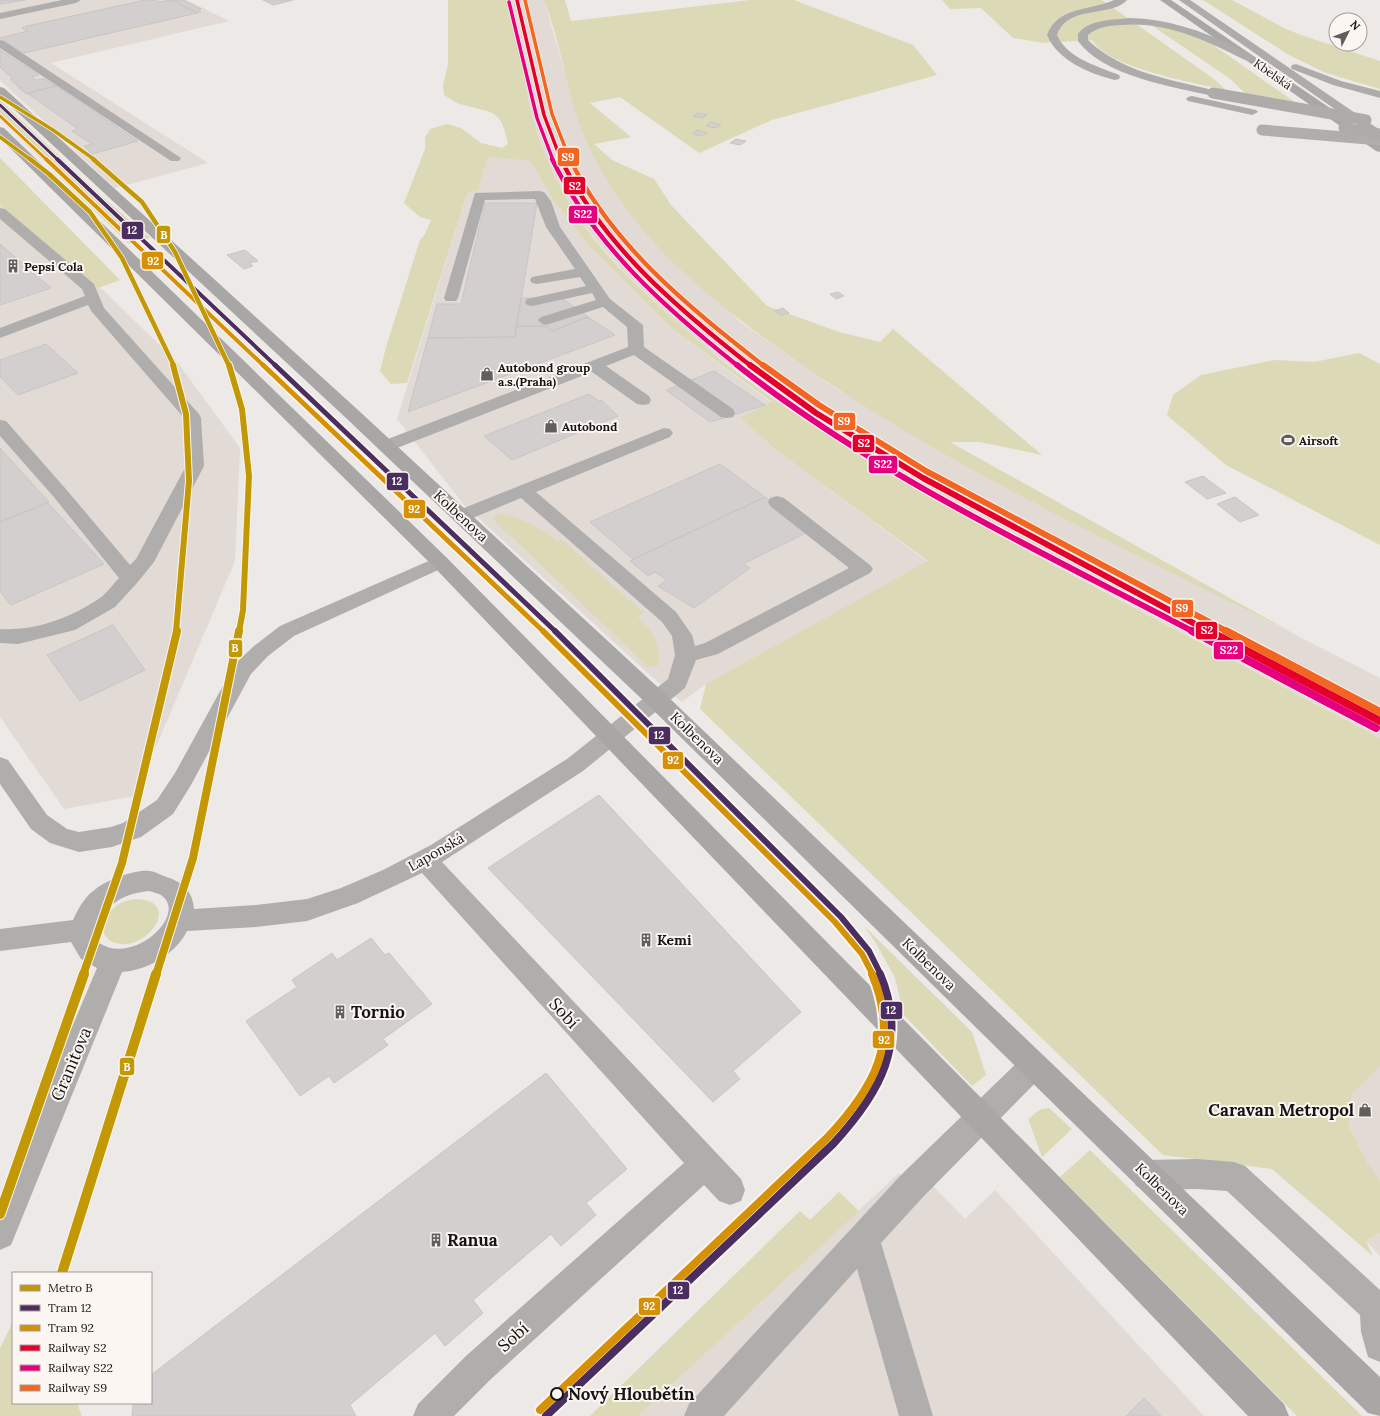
<svg xmlns="http://www.w3.org/2000/svg" width="1380" height="1416" viewBox="0 0 1380 1416" font-family="Lora,serif">
	<rect width="100%" height="100%" fill="#ede9e7"/>
	<path fill="#e2dad5" d="M0 0H187L229 21 51 63 208 163 115 188 0 80Z
		M507 0H544L564 70 591 151 603 173 627 210 648 235 672 260 742 323 835 388 1009 489 1380 678V738L966 517 898 478 835 441 787 408 693 338 623 271 599 244 578 217 557 179 545 156 533 121Z
		M488 157 530 161 554 201 589 246 669 326 772 403 741 419 777 451 928 562 706 684 682 702 651 676 464 505 397 419 467 193 478 190Z
		M0 205 104 291 178 363 240 448 235 561 135 796 64 809 0 717Z
		M1380 1066V1180L1367 1162 1349 1126 1352 1094Z
		M899 1173 912 1186H933L965 1219 995 1190 1204 1416H638Z
		M1380 1233V1256L1366 1241Z"/>
	<path fill="#dbd9b6" d="M448 0H507C520 40 523 83 534 123 543 156 559 186 577 215 599 250 631 280 661 308 783 422 933 500 1078 578 1179 631 1279 685 1380 738V1066L1352 1094 1349 1126 1367 1162 1380 1180V1233L1366 1241 1373 1256 1272 1169 1163 1155 700 709 706 684 928 561 777 451 740 418 772 402 669 326 589 246 554 201 530 161 488 157 478 190 467 193 407 383 391 384 380 371 386 347 420 240 425 234 431 220 420 217 404 203 425 149V138L430 129 447 124 461 128 481 143 502 148 508 144C501 109 495 114 464 105 457 104 451 99 444 95L443 85 448 64Z
		M544 0H565L571 21 750 0H794L913 45 937 75 772 120 699 153 620 97 590 103 631 137 594 144 612 160 654 179 671 205 767 306 839 332 880 342 893 329 1042 455 980 442H950L1300 637C1127 549 947 468 788 355 730 314 670 268 627 210 607 183 589 152 578 120 565 80 559 39 544 0Z
		M942 0H1102L1214 79 1226 90C1195 83 1108 68 1092 40L1044 43 1013 38 981 8 950 9Z
		M1203 0H1232L1284 28 1301 35 1380 61V89L1326 73 1289 55Z
		M1151 25 1173 28 1209 42 1296 103 1246 94 1229 78Z
		M0 100 98 193 150 238 129 244 0 119Z
		M0 158 120 280 98 288 0 205Z
		M1359 353 1380 364V545L1226 465 1167 415 1173 395 1201 375 1275 360 1314 362Z
		M500 514C522 517 540 528 557 541L561 539 644 613 637 616C654 633 659 640 659 665L648 667 493 519 495 515Z
		M135 899C182 900 150 947 121 944 97 942 100 918 115 907 121 902 128 900 135 899Z
		M863 925 972 1032 986 1075 972 1086 904 1015 895 978 876 943Z
		M1049 1108 1072 1129 1042 1157 1028 1119 1041 1109Z
		M1090 1150 1362 1416H1297L1060 1177Z
		M839 1192 859 1211 638 1416H590L800 1211 810 1220Z
		M13 1322V1403H77L82 1416H0V1348Z"/>
	<path fill="#d2cfce" stroke="#c8c5c4" d="M5 0H25L0 4V1Z
		M145 0H156L159 2 172 0 197 13 24 53 0 38 28 31 22 28 27 26Z
		M172 0H183L201 9 198 10 201 12 197 13Z
		M263 0H293L273 5Z
		M0 50 39 75 31 77 36 80 44 79 56 86 26 94 10 79H13L0 67Z
		M56 86 138 141 92 154 84 146 92 144 72 131 78 129 27 93Z
		M698 113 707 115 702 118 693 116Z
		M711 122 721 125 716 128 706 126Z
		M697 130 707 133 701 136 692 134Z
		M736 139 746 141 740 145 730 143Z
		M485 203H537L515 337 428 338 437 304H461Z
		M0 244 51 288 0 305Z
		M245 250 258 261 249 263 253 266 244 269 227 255Z
		M838 292 844 296 836 299 830 294Z
		M521 298H562L588 317 552 331 545 326H516Z
		M783 308 789 313 781 315 775 311Z
		M588 317 615 335 408 412 428 338 515 337 516 326H545L552 331Z
		M46 344 78 373 18 395 0 377V360Z
		M714 371 765 405 710 422 666 390Z
		M589 394 599 401 601 400 618 416 512 460 484 436Z
		M0 448 49 502 0 522Z
		M720 464 765 497 633 559 590 522Z
		M1203 476 1226 493 1207 499 1185 482Z
		M765 497 810 531 743 564 750 568 694 608 658 586 667 580 655 572 648 576 630 561Z
		M1235 497 1259 515 1240 522 1217 504Z
		M48 503 104 564 11 605 0 591V522Z
		M113 625 145 670 80 701 47 655Z
		M599 795 801 1012 733 1071 740 1079 713 1102 488 868Z
		M371 938 385 955 389 953 432 1004 383 1039 388 1045 334 1083 329 1076 300 1096 246 1021 297 987 292 980 332 953 337 960Z
		M546 1073 627 1169 586 1203 596 1215 561 1246 551 1234 473 1300 483 1313 445 1346 435 1333 350 1405 356 1416H132L133 1403H151V1375Z
		M1144 1398 1161 1416H1126Z"/>
	<g fill="none" stroke-linecap="round" stroke-linejoin="round">
		<path fill="#b0aead" fill-rule="evenodd" d="M62 0H81L76 3 0 19V13Z
			M0 40 4 41 181 158 179 161H171L0 48Z
			M539 191 544 192 551 201 560 227 610 299 643 325 644 347 733 409 735 413 733 417 727 418 721 417 634 355 606 366 649 396 651 400 649 404 643 405 637 404 592 372 392 450 386 451 380 450 377 446 380 442 628 347 627 327 603 307 546 325 541 323 538 320 541 317 596 300 592 293 532 306 527 305 525 302 527 299 586 286 580 277 537 284 532 283 530 280 532 277 537 276 575 269 546 227 535 199 485 200 458 298 456 301H446L444 298 475 193Z
			M0 208 5 209 94 284 104 308 199 414 201 418 204 466 154 562 137 583 115 607 75 630 18 644 0 643V629C36 631 70 618 100 598 107 593 113 584 119 578L53 496 0 436V420L6 421 65 488 130 565 136 559 186 466 185 419 92 312 88 305 0 338V328L85 296 82 289 0 219Z
			M664 428 670 429 673 433 670 437 536 492 676 612 692 635 695 646 705 643 849 568 770 506 768 502 770 498 777 496 784 498 870 565 873 569 870 573 718 654 696 660 685 688 583 771 442 862 741 1179 745 1190 741 1201 730 1205 719 1201 704 1185 491 1379 454 1416H413L418 1404 467 1355 684 1163 422 873 358 903 307 921 256 927 187 931C175 955 147 970 122 972L11 1245 0 1250V1197L97 968 81 959 71 942 0 951V929L73 920C79 907 85 896 97 888 107 880 136 869 149 871 154 871 159 874 164 876 182 882 192 889 194 909L256 905 307 899 341 888 383 870 431 845 567 759 668 679 675 655 672 636 662 622 521 498 468 520 461 522 454 520 452 516 454 512ZM149 891C152 892 158 893 161 895 189 914 134 966 99 943 87 924 111 902 127 896 134 893 142 892 149 891Z
			M440 556 447 558 450 562 447 566 294 636 268 656 251 674 191 785 173 814 141 837 112 847 79 852 50 843 31 829 0 784V757L8 760 47 815 67 829 79 832 111 827 123 823 157 800 175 773 235 664 254 646 280 626Z
			M1034 1052 1044 1056 1048 1065 1044 1074 923 1197 881 1243 933 1416H899L857 1269 724 1416H684L689 1404 901 1175 1024 1056Z
			M1197 1159 1234 1162 1245 1166 1380 1290V1362L1368 1357 1361 1332 1360 1315 1227 1191 1197 1189 1147 1190 1136 1186 1132 1175 1136 1164 1147 1160Z"/>
		<path fill="#a8a7a6" fill-rule="evenodd" d="M1160 0H1171L1380 142V152L1376 151Z
			M0 87 4 88 358 410 664 693 1380 1377V1416L1368 1413 648 705 346 418 0 96Z
			M0 127 4 128 447 558 1284 1404 1289 1416H1248L433 566 0 138Z"/>
		<path fill="#adacab" fill-rule="evenodd" d="M1114 0H1127C1111 18 1068 4 1057 35 1067 58 1097 66 1119 75L1120 77 1119 79 1115 80C1090 74 1057 60 1047 35 1058 6 1090 11 1114 0Z
			M1179 0H1190L1380 130V139L1376 138Z
			M1130 18C1167 19 1200 30 1233 46 1240 49 1250 52 1254 58L1249 61 1245 60C1205 40 1166 21 1120 25 1108 26 1097 27 1088 35V40C1122 73 1173 80 1217 91L1219 93 1217 95 1213 96C1173 87 1103 76 1078 41V34C1089 19 1113 20 1130 18Z
			M1296 64 1341 81 1380 91V98L1333 85 1292 69 1291 67 1292 65Z
			M1192 96 1256 110 1258 112 1252 115 1188 101 1186 99 1188 97Z"/>
		<path stroke="#b0aead" stroke-width="11" d="M1262 130 1380 140"/>
		<path stroke="#adacab" stroke-width="11" d="M1213 93 1366 120
			M1344 128 1380 134"/>
		<g stroke="#fcf6f2" stroke-width="5">
			<path id="rail-1-far3" d="M517 0 544 115 561 160"/>
		</g>
		<g stroke="#fcf6f2" stroke-width="6">
			<path id="rail-1-far2" d="M561 159C602 245 678 309 751 366"/>
		</g>
		<g stroke="#fcf6f2" stroke-width="8">
			<path id="rail-1-far1" d="M750 365 816 413 923 478 1210 632"/>
		</g>
		<g stroke="#fcf6f2" stroke-width="10">
			<path id="rail-1" d="M1209 631 1380 721"/>
		</g>
		<g stroke="#fcf6f2" stroke-width="5">
			<path id="rail-2-far3" d="M509 2 537 118 553 160"/>
		</g>
		<g stroke="#fcf6f2" stroke-width="6">
			<path id="rail-2-far2" d="M552 159C594 245 665 308 738 366"/>
		</g>
		<g stroke="#fcf6f2" stroke-width="8">
			<path id="rail-2-far1" d="M737 365C876 475 1038 550 1194 632"/>
		</g>
		<g stroke="#fcf6f2" stroke-width="10">
			<path id="rail-2" d="M1192 631 1376 728"/>
		</g>
		<g stroke="#fcf6f2" stroke-width="5">
			<path id="rail-3-far3" d="M525 0 552 114 570 160"/>
		</g>
		<g stroke="#fcf6f2" stroke-width="6">
			<path id="rail-3-far2" d="M570 159C612 246 690 308 764 366"/>
		</g>
		<g stroke="#fcf6f2" stroke-width="8">
			<path id="rail-3-far1" d="M763 365 819 405 926 471 1228 632"/>
		</g>
		<g stroke="#fcf6f2" stroke-width="10">
			<path id="rail-3" d="M1226 631 1380 712"/>
		</g>
		<use href="#rail-1-far3" stroke="#e4002b" stroke-width="3.5"/>
		<use href="#rail-1-far2" stroke="#e4002b" stroke-width="4.5"/>
		<use href="#rail-1-far1" stroke="#e4002b" stroke-width="6"/>
		<use href="#rail-1" stroke="#e4002b" stroke-width="8"/>
		<use href="#rail-2-far3" stroke="#e5007d" stroke-width="3.5"/>
		<use href="#rail-2-far2" stroke="#e5007d" stroke-width="4.5"/>
		<use href="#rail-2-far1" stroke="#e5007d" stroke-width="6"/>
		<use href="#rail-2" stroke="#e5007d" stroke-width="8"/>
		<use href="#rail-3-far3" stroke="#f26522" stroke-width="3.5"/>
		<use href="#rail-3-far2" stroke="#f26522" stroke-width="4.5"/>
		<use href="#rail-3-far1" stroke="#f26522" stroke-width="6"/>
		<use href="#rail-3" stroke="#f26522" stroke-width="8"/>
		<g stroke="#fcf6f2" stroke-width="4.5">
			<path id="tram-1-far4" d="M0 105 58 160"/>
		</g>
		<g stroke="#fcf6f2" stroke-width="6">
			<path id="tram-1-far3" d="M57 159 276 366"/>
		</g>
		<g stroke="#fcf6f2" stroke-width="8">
			<path id="tram-1-far2" d="M275 365 556 632"/>
		</g>
		<g stroke="#fcf6f2" stroke-width="10">
			<path id="tram-1-far1" d="M555 631 841 917 869 951 881 975"/>
		</g>
		<g stroke="#fcf6f2" stroke-width="12">
			<path id="tram-1" d="M546 1416 833 1144C880 1093 909 1043 880 974"/>
		</g>
		<g stroke="#fcf6f2" stroke-width="4.5">
			<path id="tram-2-far4" d="M0 116 47 160"/>
		</g>
		<g stroke="#fcf6f2" stroke-width="6">
			<path id="tram-2-far3" d="M46 159 264 366"/>
		</g>
		<g stroke="#fcf6f2" stroke-width="8">
			<path id="tram-2-far2" d="M263 365 544 632"/>
		</g>
		<g stroke="#fcf6f2" stroke-width="10">
			<path id="tram-2-far1" d="M543 631 835 922 862 954 873 975"/>
		</g>
		<g stroke="#fcf6f2" stroke-width="12">
			<path id="tram-2" d="M540 1410 827 1138C874 1088 901 1042 872 974"/>
		</g>
		<use href="#tram-1-far4" stroke="#4c2d5f" stroke-width="3"/>
		<use href="#tram-1-far3" stroke="#4c2d5f" stroke-width="4"/>
		<use href="#tram-1-far2" stroke="#4c2d5f" stroke-width="5"/>
		<use href="#tram-1-far1" stroke="#4c2d5f" stroke-width="6"/>
		<use href="#tram-1" stroke="#4c2d5f" stroke-width="8"/>
		<use href="#tram-2-far4" stroke="#d59003" stroke-width="3"/>
		<use href="#tram-2-far3" stroke="#d59003" stroke-width="4"/>
		<use href="#tram-2-far2" stroke="#d59003" stroke-width="5"/>
		<use href="#tram-2-far1" stroke="#d59003" stroke-width="6"/>
		<use href="#tram-2" stroke="#d59003" stroke-width="8"/>
		<g stroke="#fcf6f2" stroke-width="5">
			<path id="metro-1-far4" d="M0 97 53 130 95 160
				M0 137 31 160"/>
		</g>
		<g stroke="#fcf6f2" stroke-width="6">
			<path id="metro-1-far3" d="M30 159 49 174 90 212 122 258 174 366
				M93 159 142 202 175 252 229 366"/>
		</g>
		<g stroke="#fcf6f2" stroke-width="8">
			<path id="metro-1-far2" d="M173 365 186 414 189 481 176 632
				M229 365 242 409 249 476 243 610 239 632"/>
		</g>
		<g stroke="#fcf6f2" stroke-width="10">
			<path id="metro-1-far1" d="M83 975 122 863 177 631
				M156 975 193 858 239 631"/>
		</g>
		<g stroke="#fcf6f2" stroke-width="12">
			<path id="metro-1" d="M0 1214 84 974
				M62 1273 156 974"/>
		</g>
		<use href="#metro-1-far4" stroke="#c29805" stroke-width="3.5"/>
		<use href="#metro-1-far3" stroke="#c29805" stroke-width="4.5"/>
		<use href="#metro-1-far2" stroke="#c29805" stroke-width="6"/>
		<use href="#metro-1-far1" stroke="#c29805" stroke-width="8"/>
		<use href="#metro-1" stroke="#c29805" stroke-width="10"/>
	</g>
	<defs>
		<g id="building-bare" transform="scale(1.08)"><path d="M-4-6H4V6H1V3H-1V6H-4ZM-2.5-4.3h1.7v1.8h-1.7ZM.8-4.3h1.7v1.8H.8ZM-2.5-1h1.7V.8h-1.7ZM.8-1h1.7V.8H.8Z" fill="#615f5d" stroke="#fcf6f2" stroke-width="2.5" paint-order="stroke"/></g>
		<g id="shop-bare" transform="scale(1.08)"><path d="M-5-2.5h2.3a2.7 3.5 0 0 1 5.4 0H5L5.5 6h-11ZM-1.5-2.5h3a1.5 2.3 0 0 0-3 0Z" fill="#615f5d" stroke="#fcf6f2" stroke-width="2.5" paint-order="stroke"/></g>
		<g id="stadium-bare" transform="scale(1.08)"><path d="M0-5a6.5 5 0 1 0 0 10a6.5 5 0 1 0 0-10ZM-3.5-1.8h7v3.6h-7Z" fill="#615f5d" stroke="#fcf6f2" stroke-width="2.5" paint-order="stroke"/></g>
	</defs>
	<g fill-rule="evenodd">
		<use href="#building-bare" x="13" y="266"/>
		<use href="#shop-bare" x="487" y="374"/>
		<use href="#shop-bare" x="551" y="426"/>
		<use href="#stadium-bare" x="1288" y="440"/>
		<use href="#building-bare" x="646" y="940"/>
		<use href="#building-bare" x="340" y="1012"/>
		<use href="#shop-bare" x="1365" y="1110"/>
		<use href="#building-bare" x="436" y="1240"/>
	</g>
	<circle fill="#fcf6f2" stroke="#161413" stroke-width="2" cx="557" cy="1394" r="6"/>
	<g text-anchor="middle" dominant-baseline="central" stroke-width="4" stroke-linejoin="round" paint-order="stroke">
		<g font-size="12" fill="#161413" stroke="#fcf6f2">
			<text transform="translate(1273 74) rotate(35)">Kbelská</text>
		</g>
		<g font-size="12" font-weight="bold" fill="#161413" stroke="#fcf6f2" text-anchor="start">
			<text x="24" y="266">Pepsi Cola</text>
			<text x="498" y="367">Autobond group<tspan x="498" dy="14">a.s.(Praha)</tspan></text>
			<text x="562" y="426">Autobond</text>
			<text x="1299" y="440">Airsoft</text>
		</g>
		<g font-size="14" fill="#161413" stroke="#fcf6f2">
			<text transform="translate(461 516) rotate(43)">Kolbenova</text>
			<text transform="translate(697 738) rotate(44)">Kolbenova</text>
			<text transform="translate(436 852) rotate(-30)">Laponská</text>
			<text transform="translate(929 964) rotate(44)">Kolbenova</text>
			<text transform="translate(1162 1189) rotate(44)">Kolbenova</text>
		</g>
		<g font-size="14" font-weight="bold" fill="#161413" stroke="#fcf6f2" text-anchor="start">
			<text x="657" y="940">Kemi</text>
		</g>
		<g font-size="17" font-weight="bold" fill="#161413" stroke="#fcf6f2" text-anchor="start">
			<text x="351" y="1012">Tornio</text>
			<text x="1354" y="1110" text-anchor="end">Caravan Metropol</text>
			<text x="447" y="1240">Ranua</text>
		</g>
		<g font-size="17" fill="#161413" stroke="#fcf6f2">
			<text transform="translate(564 1013) rotate(47)">Sobí</text>
			<text transform="translate(71 1064) rotate(-67)">Granitova</text>
			<text transform="translate(513 1337) rotate(-42)">Sobí</text>
		</g>
		<g font-size="17" font-weight="bold" fill="#161413" stroke="#fcf6f2" text-anchor="start">
			<text x="568" y="1394">Nový Hloubětín</text>
		</g>
	</g>
	<g stroke="#fcf6f2" stroke-width="1.5">
		<rect x="557" y="147" width="23" height="20" rx="4" fill="#f26522"/>
		<rect x="563" y="176" width="23" height="19" rx="4" fill="#e4002b"/>
		<rect x="568" y="205" width="30" height="19" rx="4" fill="#e5007d"/>
		<rect x="121" y="221" width="23" height="19" rx="4" fill="#4c2d5f"/>
		<rect x="156" y="225" width="15" height="19" rx="4" fill="#c29805"/>
		<rect x="141" y="251" width="23" height="19" rx="4" fill="#d59003"/>
		<rect x="833" y="412" width="23" height="19" rx="4" fill="#f26522"/>
		<rect x="852" y="434" width="23" height="19" rx="4" fill="#e4002b"/>
		<rect x="868" y="455" width="30" height="19" rx="4" fill="#e5007d"/>
		<rect x="386" y="472" width="23" height="19" rx="4" fill="#4c2d5f"/>
		<rect x="403" y="499" width="23" height="20" rx="4" fill="#d59003"/>
		<rect x="1171" y="599" width="23" height="19" rx="4" fill="#f26522"/>
		<rect x="1195" y="621" width="23" height="19" rx="4" fill="#e4002b"/>
		<rect x="228" y="639" width="15" height="19" rx="4" fill="#c29805"/>
		<rect x="1213" y="641" width="31" height="19" rx="4" fill="#e5007d"/>
		<rect x="648" y="726" width="23" height="19" rx="4" fill="#4c2d5f"/>
		<rect x="662" y="751" width="22" height="19" rx="4" fill="#d59003"/>
		<rect x="880" y="1001" width="23" height="19" rx="4" fill="#4c2d5f"/>
		<rect x="872" y="1030" width="23" height="19" rx="4" fill="#d59003"/>
		<rect x="119" y="1057" width="16" height="19" rx="4" fill="#c29805"/>
		<rect x="667" y="1281" width="23" height="19" rx="4" fill="#4c2d5f"/>
		<rect x="638" y="1297" width="23" height="19" rx="4" fill="#d59003"/>
	</g>
	<g font-size="11" text-anchor="middle" font-weight="bold" fill="#fff">
		<text x="568" y="161">S9</text>
		<text x="575" y="190">S2</text>
		<text x="583" y="218">S22</text>
		<text x="132" y="234">12</text>
		<text x="164" y="239">B</text>
		<text x="153" y="265">92</text>
		<text x="844" y="425">S9</text>
		<text x="864" y="447">S2</text>
		<text x="883" y="468">S22</text>
		<text x="397" y="485">12</text>
		<text x="414" y="513">92</text>
		<text x="1182" y="612">S9</text>
		<text x="1207" y="634">S2</text>
		<text x="235" y="652">B</text>
		<text x="1229" y="654">S22</text>
		<text x="659" y="739">12</text>
		<text x="673" y="764">92</text>
		<text x="891" y="1014">12</text>
		<text x="884" y="1044">92</text>
		<text x="127" y="1071">B</text>
		<text x="678" y="1294">12</text>
		<text x="649" y="1310">92</text>
	</g>
	<rect x="12" y="1272" width="140" height="132" fill="#fcf6f2" stroke="#a09c99"/>
	<rect x="20" y="1285" width="20" height="6" fill="#c29805" stroke="#a09c99"/>
	<text x="48" y="1292" font-size="12" fill="#161413">Metro B</text>
	<rect x="20" y="1305" width="20" height="6" fill="#4c2d5f" stroke="#a09c99"/>
	<text x="48" y="1312" font-size="12" fill="#161413">Tram 12</text>
	<rect x="20" y="1325" width="20" height="6" fill="#d59003" stroke="#a09c99"/>
	<text x="48" y="1332" font-size="12" fill="#161413">Tram 92</text>
	<rect x="20" y="1345" width="20" height="6" fill="#e4002b" stroke="#a09c99"/>
	<text x="48" y="1352" font-size="12" fill="#161413">Railway S2</text>
	<rect x="20" y="1365" width="20" height="6" fill="#e5007d" stroke="#a09c99"/>
	<text x="48" y="1372" font-size="12" fill="#161413">Railway S22</text>
	<rect x="20" y="1385" width="20" height="6" fill="#f26522" stroke="#a09c99"/>
	<text x="48" y="1392" font-size="12" fill="#161413">Railway S9</text>
	<g transform="translate(1348 32) rotate(48)"><circle r="19" fill="#fcf6f2" stroke="#a09c99"/>
	<path d="M0-3L7 15L0 10L-7 15Z" fill="#615f5d"/>
	<text y="-6" font-size="11" font-weight="bold" text-anchor="middle" fill="#161413">N</text>
	</g>
</svg>
